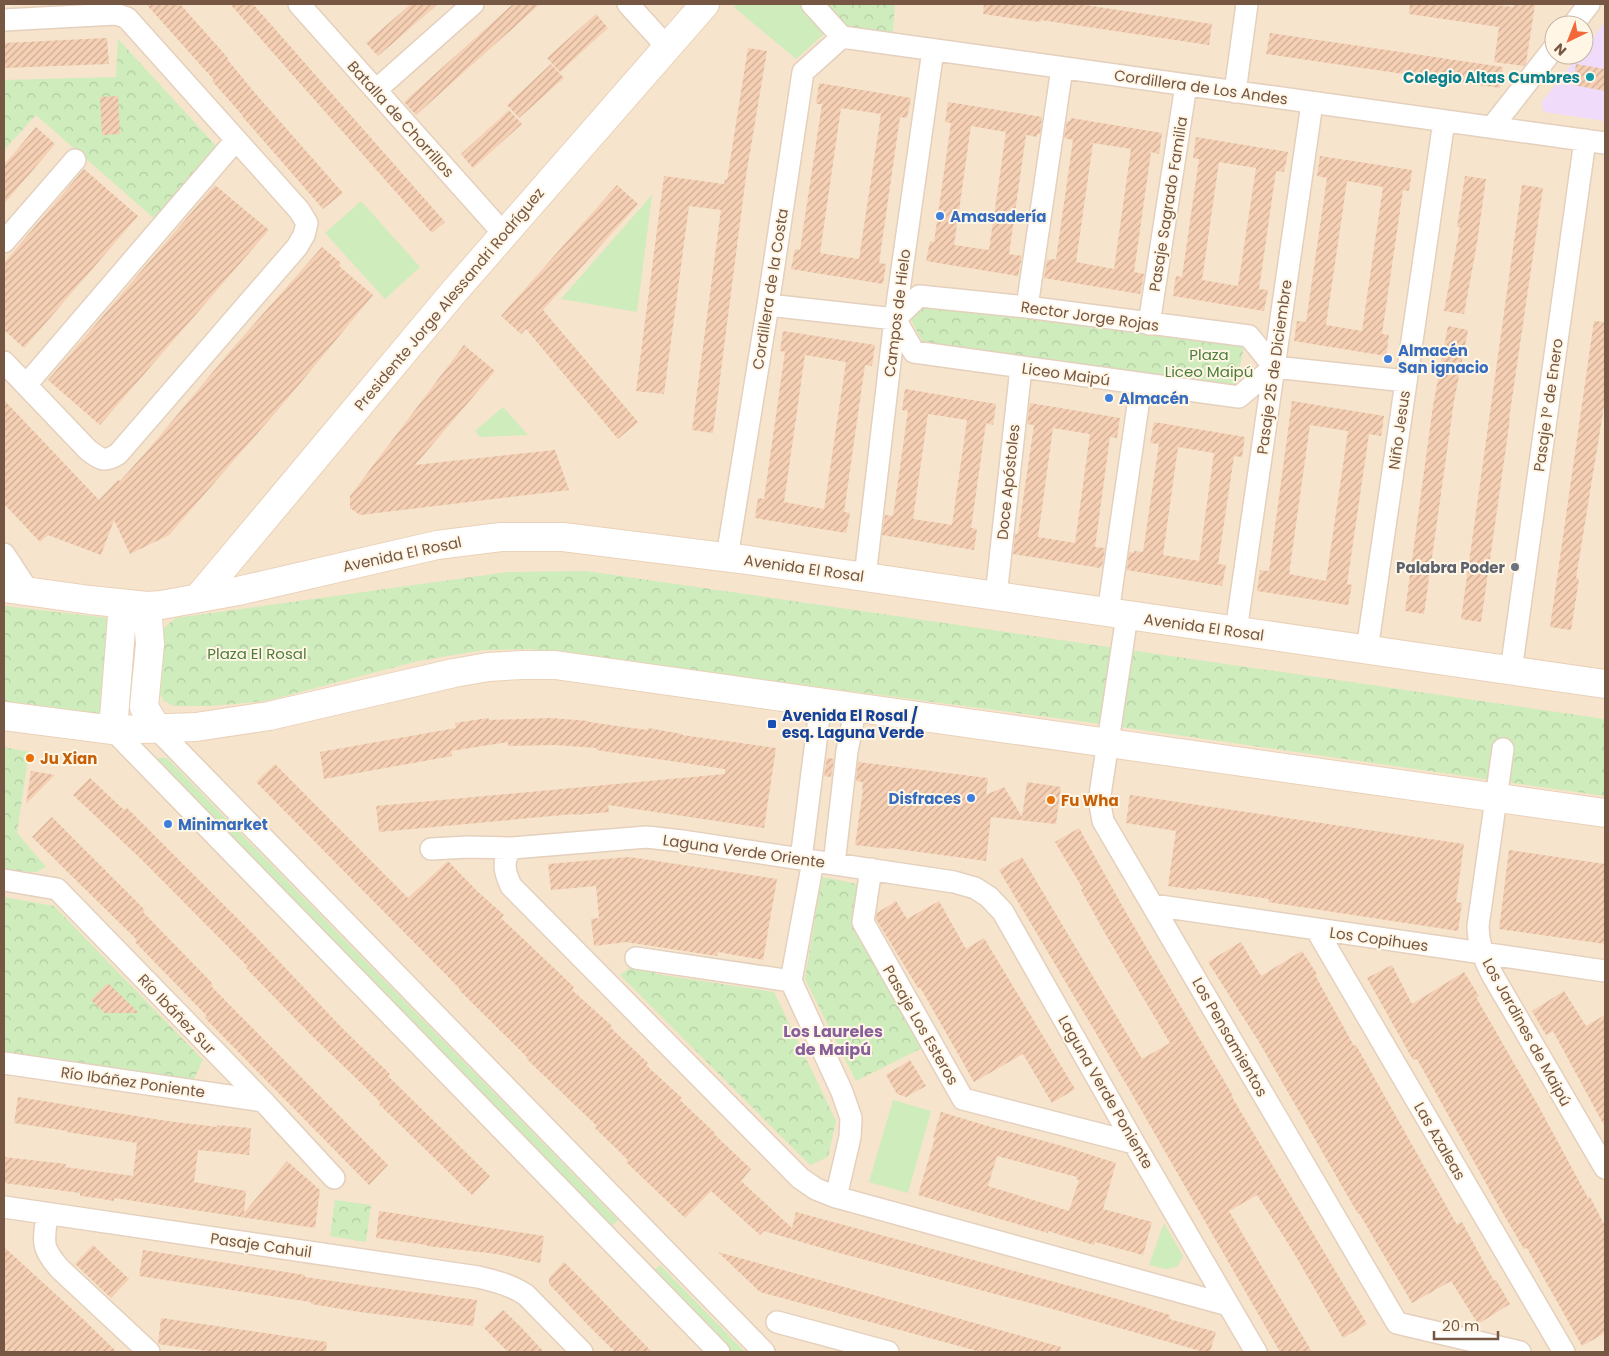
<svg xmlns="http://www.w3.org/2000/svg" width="1609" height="1356" viewBox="0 0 1609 1356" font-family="Poppins,sans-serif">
	<defs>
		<pattern id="park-crowns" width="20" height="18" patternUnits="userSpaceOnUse" patternTransform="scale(1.25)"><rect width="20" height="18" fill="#ceecbc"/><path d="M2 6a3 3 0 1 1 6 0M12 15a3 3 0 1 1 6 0" fill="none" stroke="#b4cca3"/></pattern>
		<pattern id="building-hatch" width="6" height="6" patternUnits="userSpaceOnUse" patternTransform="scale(1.25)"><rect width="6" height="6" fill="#f6d0b4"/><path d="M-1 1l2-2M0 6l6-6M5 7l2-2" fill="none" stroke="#ccac94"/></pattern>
	</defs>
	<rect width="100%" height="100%" fill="#fef3de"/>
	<path fill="#f6e4cc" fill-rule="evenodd" d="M4 4H1605V1352H4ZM1554 25H1584V55H1554Z"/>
	<path fill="#f0dbfa" d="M1605 22V121L1544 112 1541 103 1579 55H1584V49Z"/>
	<path fill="#ceecbc" d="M737 4H801L822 26 824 34 796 59 734 7Z
		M652 195 637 312 561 299Z
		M361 201 420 267 385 299 325 233Z
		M503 407 528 435 480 437 475 431Z
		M155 758H167L618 1220 611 1227Z
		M893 1100 931 1111 908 1193 869 1182Z
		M1164 1223 1183 1256 1177 1267 1166 1269 1149 1265Z
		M660 1265 745 1352H732L653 1272Z"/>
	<path fill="url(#park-crowns)" d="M825 4H895L892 42 848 35Z
		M118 39 218 148 156 220 36 115 4 150V80L116 77Z
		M924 305 1244 347 1235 387 924 344 911 320Z
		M586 571 1605 719V796L1072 720 529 649 484 650 418 661 266 701 209 706H174L164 701 160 694 158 682 163 631 166 626 176 618 508 572Z
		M4 606 109 618 100 717 4 704Z
		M4 747 29 752 17 833 46 867 37 872 4 871Z
		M822 877 858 884 855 932 922 1048 856 1081 805 979Z
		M4 897 54 906 203 1060 192 1083 4 1057Z
		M634 965 655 968 656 974 774 992 836 1121 828 1157 810 1165 620 975Z
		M335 1200 371 1205 366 1242 330 1236Z"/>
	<path fill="url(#building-hatch)" fill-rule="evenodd" d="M146 4H180L228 58 227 59 255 93 343 193 323 209 242 116H243L212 81 214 80Z
		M230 4H253L445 222 432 233Z
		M411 4H438L378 56 366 43Z
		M513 4H540L416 115 404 102Z
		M984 4H1078L1212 24 1209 45 1041 20 1040 22 983 14Z
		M1410 4H1489L1513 7 1514 4 1535 5 1526 63 1524 66 1494 62 1499 27 1409 14Z
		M596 14 608 28 560 72 547 58Z
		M1270 33 1503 67 1500 88 1266 54Z
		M107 38 109 64 4 68V43Z
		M748 48 767 51 746 176 713 433 692 430 721 210 689 206 664 394 636 391 664 176 724 184 725 179 727 180Z
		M551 64 564 78 519 118 507 105Z
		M1576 64 1605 69V91L1573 85Z
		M819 83 911 98 907 118 900 117 879 263 886 264 883 284 791 269 795 249 800 250 822 104H816ZM841 108 881 114 859 259 820 253Z
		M118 96 120 134 102 135 100 97Z
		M948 102 1042 117 1040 134H1037V137L1026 135 1009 254 1022 256 1018 276 926 261 930 241 934 242 951 123 945 122ZM971 126 1006 132 989 250 954 245Z
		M509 110 522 124 473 168 461 154Z
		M1071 118 1162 133 1159 154 1151 152 1134 272 1144 274 1140 294 1044 278 1047 260 1056 259 1073 140 1064 138 1067 121H1070ZM1093 143 1131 149 1114 269 1076 262Z
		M36 127 55 144 4 204V165Z
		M1196 137 1288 152 1284 172 1276 171 1259 289 1268 290 1264 311 1173 296 1176 276 1182 277 1199 159 1193 158ZM1219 162 1256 168 1238 286 1202 280Z
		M1320 156 1412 170 1409 191 1403 190 1382 334 1389 335 1386 356 1294 341 1297 321 1306 322 1327 178 1317 176ZM1347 181 1383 187 1362 331 1326 325Z
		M84 169 138 216 24 348 4 330V263Z
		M1465 176 1486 179 1477 243 1464 314 1444 311 1460 227H1457Z
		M215 185 269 230 100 425 48 380Z
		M617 185 638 204 543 310 638 422 618 439 526 329 521 334 501 316Z
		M1522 185 1543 188 1509 419H1510L1481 622 1461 619Z
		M322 247 341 263 339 266 373 295 288 398 169 535 130 554 114 520 101 555 48 535 40 542 4 504V400L99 500 118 480 120 481 148 450 232 349Z
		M1594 321 1605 322V400L1576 578 1579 579 1571 630 1550 627Z
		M1448 326 1468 330 1454 401 1424 614 1405 611 1433 406Z
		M783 331 875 345 872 366 865 365 844 512 850 513 846 533 755 518 758 498 764 499 785 352 780 351ZM805 355 846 362 824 509 784 502Z
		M464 345 495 371 415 465 555 450 569 490 360 515 350 508V496Z
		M905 389 996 404 993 425 986 423 971 528 977 529 974 550 882 535 885 515 893 516 908 411 902 410ZM928 414 967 420 952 525 913 519Z
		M1292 401 1384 416 1381 436 1369 434 1347 584 1352 585 1348 605 1257 591 1260 570 1269 571ZM1310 425 1348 431 1326 581 1289 574Z
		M1030 403 1120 418 1117 438 1110 437 1095 547 1105 548 1102 566H1100V568L1013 554 1015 534H1018L1034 425 1027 424ZM1053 428 1090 434 1075 543 1038 537Z
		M1154 422 1245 437 1242 457 1234 456 1218 564 1226 565 1222 586 1127 570 1129 552 1134 553V551L1143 552 1159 444 1150 443ZM1178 447 1214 453 1199 561 1163 555Z
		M488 718 489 720 550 718 589 721V722L617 726 648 730V728L682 734V735L776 748 764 828 608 805 609 812 575 815 574 814 379 832 376 806 725 774V769L596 750 597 748 555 745 508 746V742L451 751 452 756 324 779 320 752 456 728 455 723Z
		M827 758 834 759 831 777 824 776Z
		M858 762 988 778 986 795 1004 787 1022 817 1027 782 1061 787 1056 824 991 817 986 861 890 848V849L855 845 863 790H862L863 782 856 781Z
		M275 764 408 898 448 861 477 891 504 915 501 918 574 987 572 990 612 1026 611 1028 648 1063 646 1065 682 1098 680 1100 715 1133 714 1134 751 1169 741 1181 792 1228 796 1212 1121 1300 1170 1315 1169 1319 1216 1332 1210 1352H1204L1049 1308 839 1253 764 1231 760 1235 711 1191 685 1218 626 1162 628 1160 595 1128 597 1126 538 1070 526 1058 527 1057 459 990 460 989 256 782Z
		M31 771 55 775 26 804Z
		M90 778 124 810 127 808 257 938 344 1030 390 1074 388 1076 490 1176 472 1195 391 1116 379 1104 381 1103 359 1081 313 1037 246 968 248 967 142 860 73 795Z
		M1130 795 1464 844 1456 902 1462 903 1458 931 1268 902 1269 899 1197 888 1196 890 1168 886 1176 831 1126 823Z
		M52 817 145 910 143 912 213 984 211 986 388 1165 369 1185 205 1018 207 1016 135 942 137 940 32 837Z
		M1079 828 1124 909 1233 1096 1232 1097 1367 1324 1343 1338 1291 1248 1257 1195 1229 1211 1312 1352H1280L1128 1087 999 870 1022 857 1142 1059 1170 1043 1106 935 1081 890 1083 889 1055 842Z
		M1509 850 1605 864V944L1499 929Z
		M629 857 777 879 763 960 718 952 717 956 626 942 594 946 591 919 599 918 596 886 551 890 548 864Z
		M896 901 907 919 939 901 966 949 984 938 1075 1089 1052 1103 1023 1054 974 1082 920 987 918 988 876 919 877 913Z
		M1241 942 1261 976 1302 951 1317 974 1315 975 1354 1046 1356 1045 1457 1225 1462 1222 1494 1281 1496 1280 1510 1304 1478 1324 1451 1281 1412 1303 1359 1213 1358 1214 1259 1042 1208 962Z
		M1392 965 1412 1004 1464 972 1479 996 1476 997 1539 1107 1588 1198 1590 1197 1605 1226V1333L1582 1346 1527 1248 1524 1249 1498 1205 1417 1059 1413 1060 1367 978Z
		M108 983 139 1013H105L91 1000Z
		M1564 991 1586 1026 1605 1015V1127L1553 1031 1546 1035 1532 1011Z
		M910 1060 926 1086 906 1097 897 1094 886 1075Z
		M18 1097 167 1121 217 1127V1125L251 1128 249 1155 198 1150 194 1182 246 1191 244 1213 287 1161 320 1190 315 1228 114 1198V1201L97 1198 80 1196V1193L4 1183V1157L66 1164 65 1167 133 1176 137 1143 67 1132 68 1131 14 1123Z
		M941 1112 1004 1131 1003 1130 1066 1147 1116 1163 1103 1209 1152 1222 1143 1255 1095 1242 1094 1245 1048 1231V1233L918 1195 935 1138H933ZM997 1156 1077 1177 1076 1179 1079 1180 1069 1211 988 1186Z
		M379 1211 544 1236 540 1263 497 1254 427 1246V1245L376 1238Z
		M93 1245 129 1279 111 1298 75 1264Z
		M4 1247 85 1321 117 1352H4Z
		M143 1250 305 1275V1277L374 1287 477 1300 473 1326 360 1312 311 1304V1302L139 1276Z
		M718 1252 1061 1347 1060 1352H981L760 1292Z
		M564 1262 588 1286 652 1352H615L583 1320 549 1284V1278Z
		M503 1310 521 1327 544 1352H508L484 1328Z
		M161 1318 327 1342 326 1352H215L158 1344Z"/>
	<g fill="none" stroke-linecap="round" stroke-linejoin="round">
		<g stroke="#e4d0bd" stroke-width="24">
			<path id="street" d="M299 4 504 234
				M628 4 667 47
				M812 4 842 37 1605 143
				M4 20 116 14 127 18 299 210 307 223 304 235 297 247 118 454C104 463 100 459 88 450L4 362
				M1573 25 1589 4
				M376 90 473 4
				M1235 92 1247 4
				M1492 127 1554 48
				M4 242 75 160
				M768 305 895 319 919 296 1027 307 1249 336 1274 367 1406 381
				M1027 307 1062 68
				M895 319 914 352 1239 397 1274 367
				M1149 324 1186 85
				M26 385 236 140
				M4 554 29 592
				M727 557 768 305 803 72 842 37
				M865 577 895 319 933 50
				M996 596 1021 368
				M1108 613 1141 385
				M1127 616 1100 795V804L1103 821 1397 1323 1520 1352
				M1236 631 1312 103
				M1367 650 1444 121
				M1511 671 1585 140
				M157 729 764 1352
				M113 730 719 1352
				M1503 749 1478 926C1478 944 1484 960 1493 976L1605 1168
				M512 848C501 861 505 873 511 886L800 1178 816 1189 836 1197 1228 1305
				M431 849 468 847 512 848 647 837 682 841 954 882 975 888 989 897 1003 912 1134 1143 1256 1352
				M801 859 821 702
				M813 861 791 981 842 1092 851 1118 850 1137 836 1197
				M834 864 847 751 856 707
				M871 869 863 922 963 1099 1134 1143
				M4 880 57 889 263 1101 334 1178
				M1153 905 1605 971
				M1316 929 1564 1352
				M636 958 791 981
				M4 1063 263 1101
				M4 1207 478 1277C495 1281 511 1285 526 1295L582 1352
				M47 1214C44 1243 40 1246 60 1269L149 1352
				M777 1322 888 1352"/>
		</g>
		<g stroke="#ead1b9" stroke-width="30">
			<path id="secondary" d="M4 588 90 600 147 606 161 605 238 591 437 545 501 537H563L748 560 1605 684
				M198 598 452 294 705 4
				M147 606 150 644 144 707 157 729
				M4 716 113 730 196 727 269 716 454 673 488 667 522 665H555L1605 813
				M113 730 123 604"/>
		</g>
		<use href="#street" stroke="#fff" stroke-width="21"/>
		<use href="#secondary" stroke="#fff" stroke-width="28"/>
	</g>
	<circle fill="#0f9aa8" stroke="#fff6e6" stroke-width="2" cx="1590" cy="77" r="5"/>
	<g fill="#3f7fe0" stroke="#fff6e6" stroke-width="2">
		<circle cx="940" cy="216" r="5"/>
		<circle cx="1388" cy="359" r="5"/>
		<circle cx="1109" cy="398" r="5"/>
		<circle cx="971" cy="798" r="5"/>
		<circle cx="168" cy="824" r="5"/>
	</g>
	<circle fill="#6b7280" stroke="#fff6e6" stroke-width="2" cx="1515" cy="567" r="5"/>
	<rect fill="#1a4fb4" stroke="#fff6e6" stroke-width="2" x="767" y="719" width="10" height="10" rx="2.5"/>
	<g fill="#e8710a" stroke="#fff6e6" stroke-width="2">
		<circle cx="30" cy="758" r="5"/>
		<circle cx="1051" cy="800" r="5"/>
	</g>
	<g text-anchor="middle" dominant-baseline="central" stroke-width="4" stroke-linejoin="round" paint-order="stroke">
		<g font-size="15" font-weight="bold" fill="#0d838f" stroke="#fff6e6" text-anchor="end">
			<text x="1580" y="77">Colegio Altas Cumbres</text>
		</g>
		<g font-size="15" fill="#765744" stroke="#fff6e6">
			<text transform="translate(1201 87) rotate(8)">Cordillera de Los Andes</text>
			<text transform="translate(401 119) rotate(48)">Batalla de Chorrillos</text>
			<text transform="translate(1168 204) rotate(-81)">Pasaje Sagrado Familia</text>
			<text transform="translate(770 289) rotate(-81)">Cordillera de la Costa</text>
			<text transform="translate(449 299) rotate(-50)">Presidente Jorge Alessandri Rodríguez</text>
			<text transform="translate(897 313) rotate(-83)">Campos de Hielo</text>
			<text transform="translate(1090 316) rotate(8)">Rector Jorge Rojas</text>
			<text transform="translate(1274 367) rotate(-82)">Pasaje 25 de Diciembre</text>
			<text transform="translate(1066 374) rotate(8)">Liceo Maipú</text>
			<text transform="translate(1548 405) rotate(-82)">Pasaje 1º de Enero</text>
			<text transform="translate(1399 430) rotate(-82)">Niño Jesus</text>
			<text transform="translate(1008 482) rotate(-84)">Doce Apóstoles</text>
			<text transform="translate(402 554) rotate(-12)">Avenida El Rosal</text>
			<text transform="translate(804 568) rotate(8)">Avenida El Rosal</text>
			<text transform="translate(1204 627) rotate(8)">Avenida El Rosal</text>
			<text transform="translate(744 851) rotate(8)">Laguna Verde Oriente</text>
			<text transform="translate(1379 939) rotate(8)">Los Copihues</text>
			<text transform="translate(177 1014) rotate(46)">Río Ibáñez Sur</text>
			<text transform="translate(921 1025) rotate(60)">Pasaje Los Esteros</text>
			<text transform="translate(1527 1032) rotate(61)">Los Jardines de Maipú</text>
			<text transform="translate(1230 1037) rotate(60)">Los Pensamientos</text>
			<text transform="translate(133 1082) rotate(8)">Río Ibáñez Poniente</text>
			<text transform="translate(1106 1092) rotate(60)">Laguna Verde Poniente</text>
			<text transform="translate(1440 1141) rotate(60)">Las Azaleas</text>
			<text transform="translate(261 1245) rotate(8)">Pasaje Cahuil</text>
		</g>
		<g font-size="15" font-weight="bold" fill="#366cbe" stroke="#fff6e6" text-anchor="start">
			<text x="950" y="216">Amasadería</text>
			<text x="1398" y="350">Almacén<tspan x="1398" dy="17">San ignacio</tspan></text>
			<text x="1119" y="398">Almacén</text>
			<text x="961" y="798" text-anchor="end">Disfraces</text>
			<text x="178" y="824">Minimarket</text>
		</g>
		<g font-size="15" fill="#4d7d3b" stroke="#fff6e6">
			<text x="1209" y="354">Plaza<tspan x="1209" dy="17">Liceo Maipú</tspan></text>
			<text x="257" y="653">Plaza El Rosal</text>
		</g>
		<g font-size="15" font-weight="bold" fill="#5b616d" stroke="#fff6e6" text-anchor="end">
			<text x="1505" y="567">Palabra Poder</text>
		</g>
		<g font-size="15" font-weight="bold" fill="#164399" stroke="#fff6e6" text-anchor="start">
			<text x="782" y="715">Avenida El Rosal /<tspan x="782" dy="17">esq. Laguna Verde</tspan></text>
		</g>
		<g font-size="15" font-weight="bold" fill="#c56008" stroke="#fff6e6" text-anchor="start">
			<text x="40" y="758">Ju Xian</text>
			<text x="1061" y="800">Fu Wha</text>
		</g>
		<g font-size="16" font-weight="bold" fill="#885f9a" stroke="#fff6e6">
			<text x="833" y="1031">Los Laureles<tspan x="833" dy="18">de Maipú</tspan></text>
		</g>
	</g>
	<rect width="1609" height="1356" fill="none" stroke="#765744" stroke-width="10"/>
	<g transform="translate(1569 40) rotate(223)"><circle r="24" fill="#fff6e6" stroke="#c8b6a5"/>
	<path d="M0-4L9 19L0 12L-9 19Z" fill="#f36838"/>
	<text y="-8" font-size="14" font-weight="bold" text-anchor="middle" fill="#765744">N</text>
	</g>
	<path d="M1434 1331v8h64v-8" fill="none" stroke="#765744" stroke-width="2.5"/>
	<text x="1442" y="1331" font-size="15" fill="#765744" stroke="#fff6e6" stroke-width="4" paint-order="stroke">20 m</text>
</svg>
